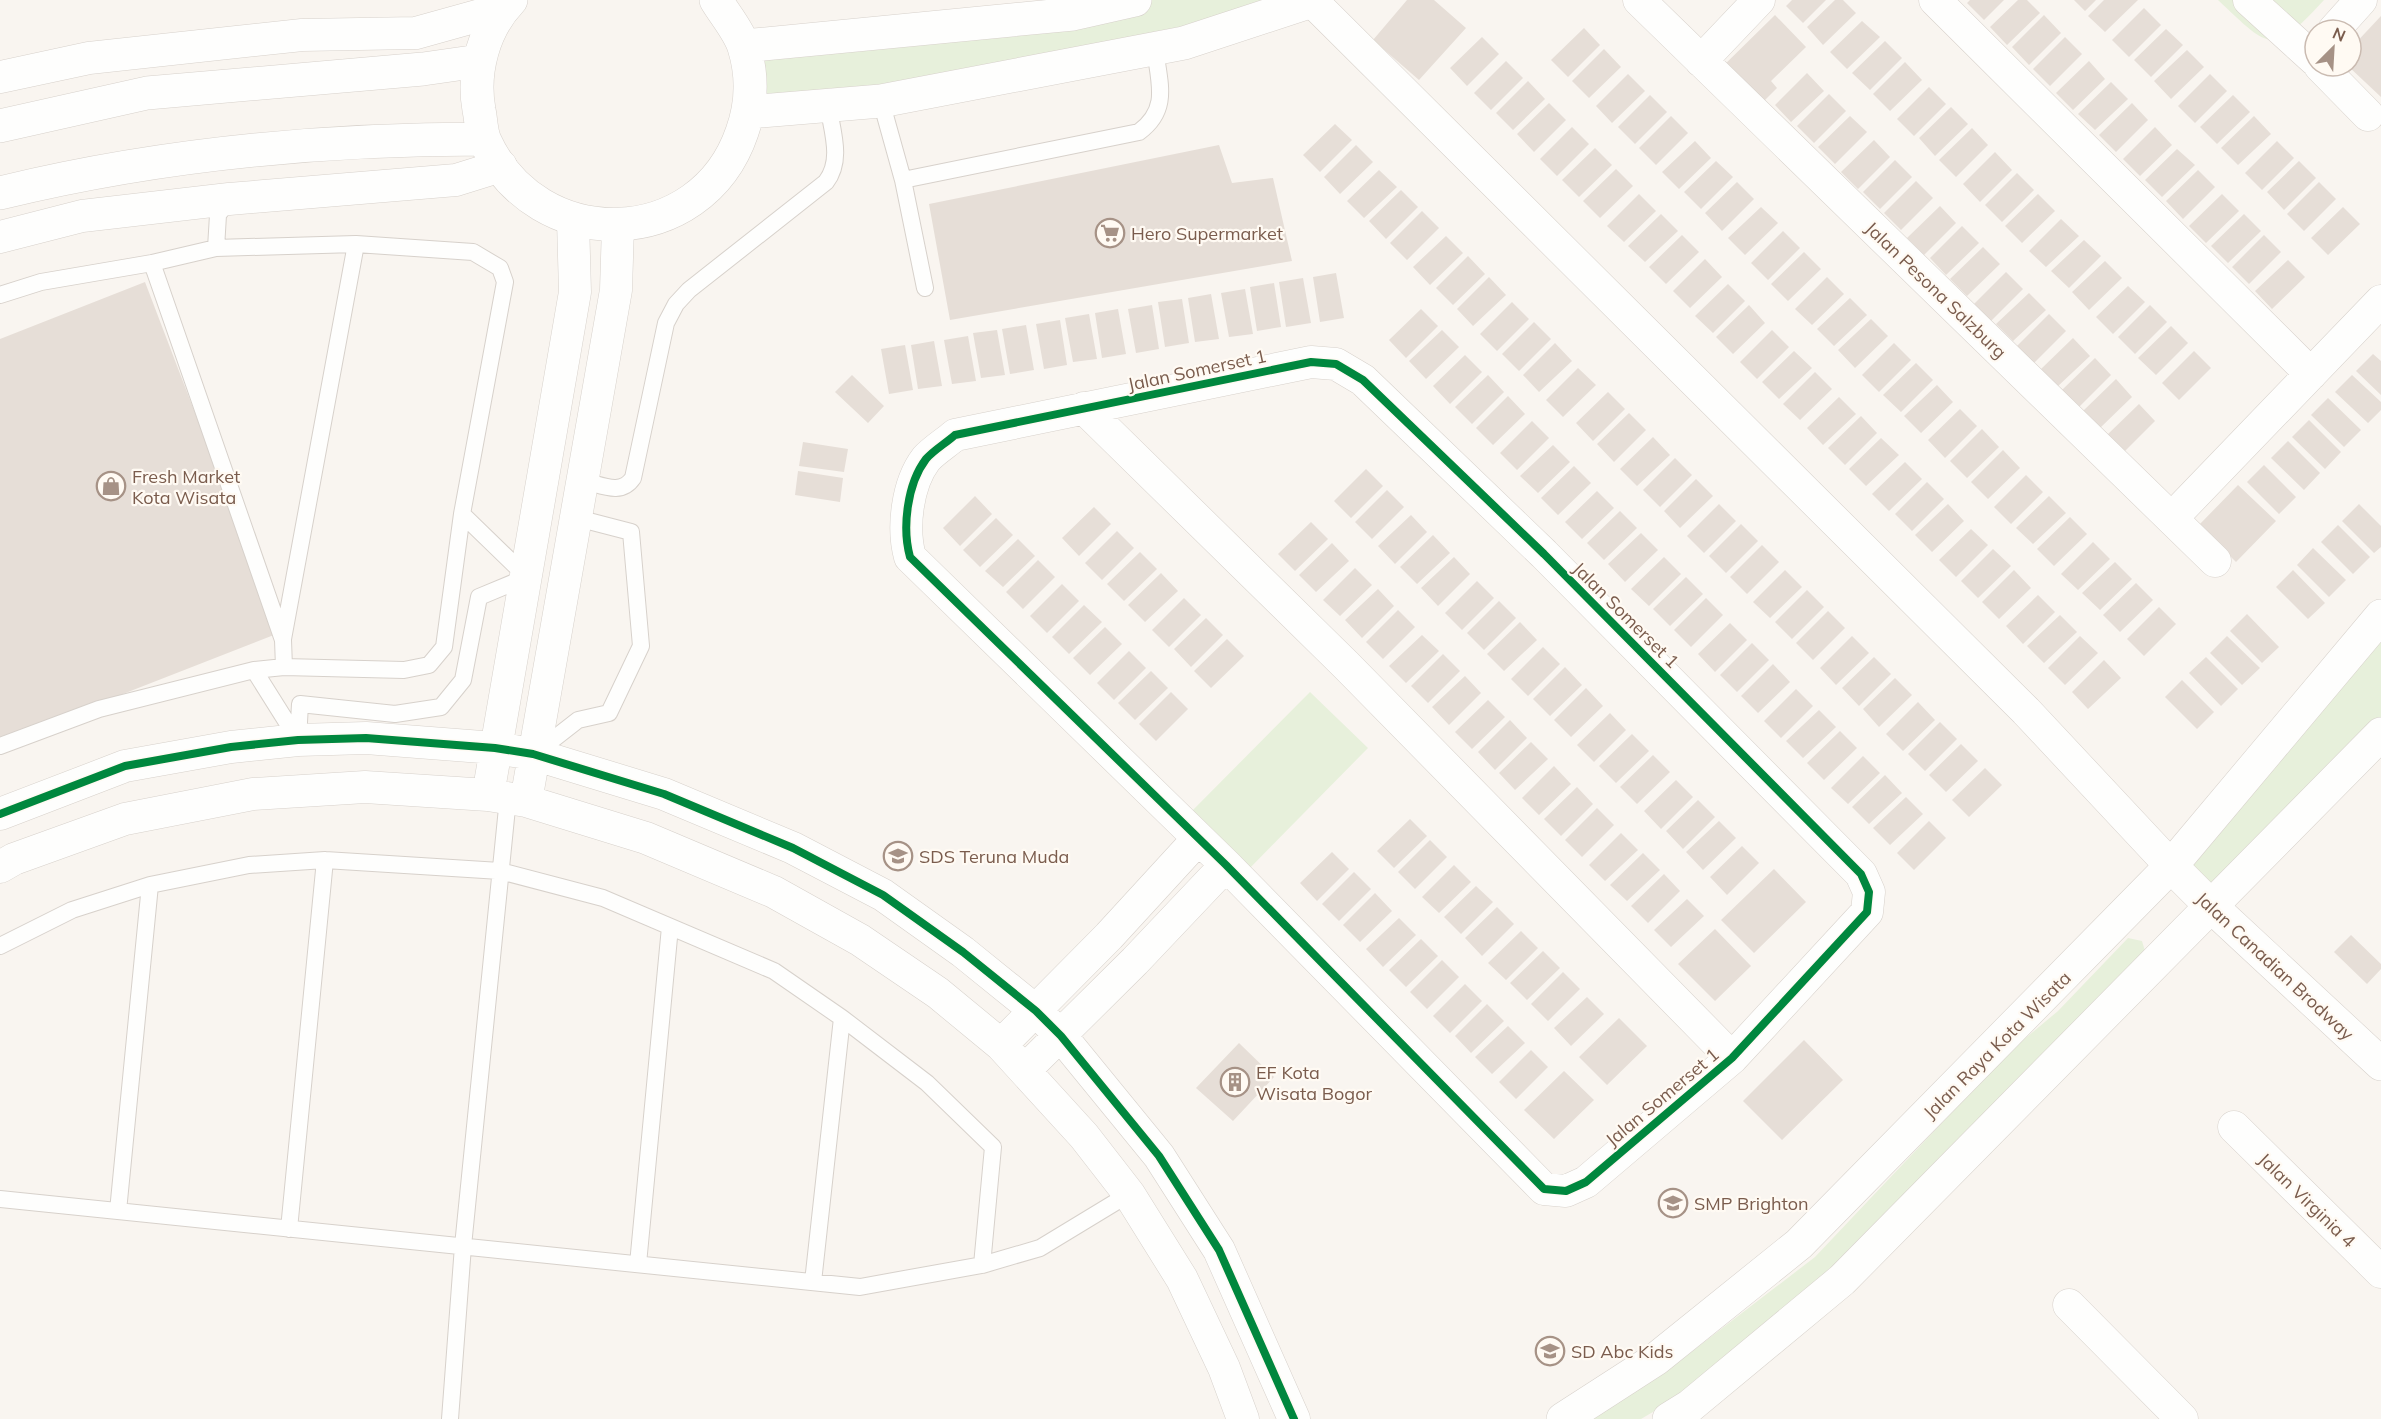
<svg xmlns="http://www.w3.org/2000/svg" width="2381" height="1419" viewBox="0 0 2381 1419" font-family="Mulish,sans-serif">
	<rect width="100%" height="100%" fill="#f9f5f0"/>
	<path fill="#e7f0db" d="M1135 0H1315L749 112 744 46Z
		M2218 0H2324C2272 56 2271 50 2218 0Z
		M2381 616V733L2212 907 2171 866Z
		M1310 692 1368 748 1245 873 1187 816Z
		M2128 938 2142 941 2145 951 1832 1272 1680 1396 1641 1419H1584L1660 1376 1815 1257 2009 1052 2058 1011Z"/>
	<path fill="#e6ded7" d="M1407 0H1434L1466 28 1419 80 1373 40Z
		M1792 0H1826L1803 23 1786 6Z
		M1835 0H1843L1856 13 1823 45 1807 27Z
		M1970 0H2004L1984 20 1967 3Z
		M2018 0H2027L2040 13 2007 45 1990 27Z
		M2074 0H2096L2085 11Z
		M2104 0H2138L2105 32 2088 16Z
		M2144 8 2161 25 2129 57 2112 40Z
		M1775 15 1806 47 1771 81 1777 88 1756 109 1718 71Z
		M2044 15 2061 33 2029 65 2012 47Z
		M2381 16V97L2348 66H2351V48Z
		M1862 21 1880 37 1847 69 1830 52Z
		M1584 28 1600 45 1568 77 1551 60Z
		M2166 29 2183 45 2151 77 2134 60Z
		M1482 37 1499 54 1467 86 1450 68Z
		M2065 37 2082 54 2050 86 2033 69Z
		M1885 41 1902 58 1870 90 1852 73Z
		M1604 49 1621 67 1589 98 1572 81Z
		M2187 50 2204 67 2171 99 2154 81Z
		M1506 61 1523 78 1491 110 1474 93Z
		M2089 61 2105 79 2073 110 2056 93Z
		M1905 62 1922 80 1890 111 1873 94Z
		M1807 73 1824 91 1791 122 1775 105Z
		M1628 74 1645 91 1612 123 1596 106Z
		M2210 74 2227 91 2195 123 2178 106Z
		M1528 81 1545 99 1513 130 1496 113Z
		M2111 82 2128 99 2095 130 2078 114Z
		M1929 87 1946 104 1914 136 1897 119Z
		M1829 94 1846 111 1814 143 1797 126Z
		M1650 95 1667 112 1635 144 1618 127Z
		M2233 95 2250 112 2217 144 2200 127Z
		M1549 103 1566 120 1534 152 1517 134Z
		M2132 103 2148 120 2116 152 2099 135Z
		M1951 107 1968 124 1935 156 1919 138Z
		M1671 116 1688 133 1656 165 1639 148Z
		M1850 116 1867 132 1835 164 1818 147Z
		M2254 116 2271 134 2238 165 2221 148Z
		M1335 124 1352 140 1320 172 1303 155Z
		M1572 127 1589 144 1557 176 1540 159Z
		M2155 127 2172 145 2140 176 2123 159Z
		M1972 128 1988 145 1956 177 1939 160Z
		M1874 140 1890 157 1858 189 1841 172Z
		M1695 141 1711 158 1679 189 1662 172Z
		M2277 141 2294 158 2262 190 2245 173Z
		M1219 145 1232 183 1273 178 1292 261 950 320 929 204Z
		M1356 145 1373 162 1340 194 1324 177Z
		M1595 148 1612 165 1579 197 1562 180Z
		M2177 149 2195 165 2162 197 2145 180Z
		M1995 152 2012 170 1980 202 1963 184Z
		M1895 160 1912 177 1880 209 1863 192Z
		M1716 161 1733 177 1701 209 1684 192Z
		M2299 161 2316 178 2284 210 2267 192Z
		M1616 169 1633 186 1600 218 1583 201Z
		M1379 170 1397 187 1364 218 1347 201Z
		M2198 170 2215 187 2183 219 2166 201Z
		M2017 173 2034 190 2002 222 1985 205Z
		M1916 181 1933 198 1901 230 1884 213Z
		M1737 182 1754 199 1722 231 1705 213Z
		M2319 182 2336 199 2304 231 2287 214Z
		M1401 190 1418 207 1386 239 1369 221Z
		M1639 194 1656 211 1624 242 1607 226Z
		M2038 194 2055 211 2022 243 2005 226Z
		M2222 194 2239 211 2206 243 2189 226Z
		M1940 206 1956 223 1924 255 1907 238Z
		M1761 207 1778 223 1745 255 1728 238Z
		M2343 207 2360 224 2328 255 2311 238Z
		M1422 211 1439 228 1407 260 1390 243Z
		M1661 214 1678 231 1645 262 1628 246Z
		M2244 214 2261 231 2228 263 2211 246Z
		M2061 219 2079 236 2046 267 2029 251Z
		M1962 226 1979 243 1946 275 1930 258Z
		M1783 231 1800 248 1768 280 1751 263Z
		M1682 235 1699 252 1666 284 1649 267Z
		M2264 235 2281 252 2249 284 2232 267Z
		M1446 236 1463 253 1430 285 1413 267Z
		M2084 240 2101 256 2069 288 2051 271Z
		M1983 247 2000 264 1967 296 1950 279Z
		M1804 252 1821 269 1788 301 1771 284Z
		M1468 256 1485 274 1453 305 1436 288Z
		M1705 259 1722 277 1690 308 1673 291Z
		M2288 260 2305 277 2272 309 2255 291Z
		M2105 261 2122 278 2089 310 2072 292Z
		M2006 272 2023 289 1991 321 1974 304Z
		M1336 273 1344 318 1320 322 1313 277Z
		M1489 277 1506 295 1473 326 1457 309Z
		M1827 277 1844 294 1812 325 1795 309Z
		M1303 278 1311 323 1286 327 1279 282Z
		M145 282 279 633 0 742V339Z
		M1274 283 1281 327 1257 331 1250 287Z
		M1728 284 1745 301 1713 333 1695 316Z
		M2128 286 2145 302 2113 334 2096 317Z
		M1245 289 1253 334 1229 337 1221 293Z
		M2029 293 2046 310 2013 341 1996 324Z
		M1211 294 1219 339 1195 342 1188 298Z
		M1850 298 1867 315 1834 346 1817 329Z
		M1182 299 1189 343 1165 347 1158 302Z
		M1512 302 1529 319 1497 351 1480 334Z
		M1152 305 1159 349 1136 353 1128 309Z
		M1749 305 1765 323 1733 354 1716 337Z
		M2150 305 2167 322 2135 354 2118 337Z
		M1118 309 1126 354 1102 358 1095 313Z
		M1421 309 1438 326 1406 358 1389 340Z
		M1089 314 1097 359 1073 362 1065 318Z
		M2049 314 2066 331 2034 363 2017 346Z
		M1871 319 1888 336 1855 368 1838 350Z
		M1060 320 1067 365 1044 369 1036 324Z
		M1534 322 1551 339 1519 371 1502 354Z
		M1026 325 1034 370 1010 374 1002 329Z
		M2171 326 2188 343 2156 375 2138 358Z
		M997 330 1005 375 981 378 973 333Z
		M1442 330 1459 347 1426 379 1409 361Z
		M1772 330 1789 347 1757 379 1740 362Z
		M968 336 976 381 952 384 944 340Z
		M2073 338 2090 356 2057 387 2040 370Z
		M934 341 942 386 918 389 911 345Z
		M1555 343 1572 361 1539 392 1523 375Z
		M1894 343 1911 360 1879 392 1862 375Z
		M905 345 913 390 889 394 881 349Z
		M1794 351 1812 368 1779 399 1762 382Z
		M2194 351 2211 368 2179 400 2162 383Z
		M2373 354 2381 361V395L2356 371Z
		M1465 355 1482 372 1450 404 1433 386Z
		M2095 358 2111 375 2079 407 2062 390Z
		M1916 363 1933 380 1901 412 1883 395Z
		M1578 368 1596 385 1563 417 1546 400Z
		M1815 372 1832 389 1800 420 1783 404Z
		M852 375 884 406 868 423 835 392Z
		M1488 375 1504 392 1472 424 1455 407Z
		M2352 375 2381 402V410L2368 423 2335 392Z
		M2116 379 2132 397 2100 428 2083 411Z
		M1937 385 1953 402 1921 433 1904 416Z
		M1608 392 1625 409 1593 441 1576 423Z
		M1508 396 1525 414 1493 445 1476 428Z
		M1839 397 1856 414 1823 445 1807 428Z
		M2328 398 2361 430 2344 447 2311 415Z
		M2139 404 2155 421 2123 453 2106 436Z
		M1960 409 1977 426 1945 458 1928 440Z
		M1629 413 1646 430 1614 462 1597 444Z
		M1861 416 1877 433 1845 465 1828 448Z
		M2309 420 2341 452 2325 469 2292 437Z
		M1532 421 1549 438 1517 470 1500 453Z
		M1982 429 1999 447 1967 478 1950 461Z
		M1653 437 1670 455 1637 486 1620 469Z
		M1881 438 1899 455 1866 486 1849 469Z
		M2288 441 2320 473 2304 490 2271 458Z
		M803 442 848 449 844 472 799 466Z
		M1553 445 1570 462 1538 493 1520 476Z
		M2003 450 2020 468 1988 499 1971 482Z
		M1675 458 1692 475 1660 507 1643 490Z
		M1905 462 1922 479 1889 511 1872 494Z
		M2264 465 2296 497 2279 514 2247 482Z
		M1574 466 1591 483 1558 515 1541 498Z
		M1366 469 1383 486 1351 518 1334 501Z
		M798 471 843 478 840 502 795 495Z
		M2026 475 2043 492 2011 524 1994 507Z
		M1696 479 1713 496 1680 528 1664 511Z
		M1927 482 1944 499 1912 531 1895 514Z
		M2238 485 2276 521 2236 562 2199 525Z
		M1387 490 1404 507 1372 539 1355 522Z
		M1597 491 1614 508 1582 539 1565 522Z
		M975 496 992 514 960 546 943 528Z
		M2049 496 2066 513 2033 544 2016 528Z
		M1719 504 1736 521 1704 553 1687 536Z
		M1948 504 1964 521 1932 552 1915 535Z
		M2359 504 2381 526V547L2374 553 2342 521Z
		M1094 507 1111 524 1079 556 1062 538Z
		M1620 511 1637 528 1604 560 1587 543Z
		M1411 515 1427 532 1395 564 1378 546Z
		M2070 517 2087 534 2054 566 2037 549Z
		M996 518 1013 535 980 567 963 550Z
		M1311 522 1328 539 1295 571 1278 554Z
		M1741 524 1758 541 1726 573 1709 556Z
		M2338 525 2370 557 2353 574 2321 542Z
		M1971 529 1988 545 1956 577 1939 560Z
		M1117 531 1134 548 1102 580 1085 563Z
		M1641 533 1658 550 1625 582 1608 564Z
		M1433 535 1450 553 1417 584 1400 567Z
		M1018 539 1035 556 1003 587 985 571Z
		M2093 542 2110 559 2078 590 2061 574Z
		M1332 543 1349 561 1316 592 1299 575Z
		M1762 545 1779 562 1747 594 1730 577Z
		M2313 548 2346 580 2329 597 2297 565Z
		M1993 549 2011 566 1978 598 1961 581Z
		M1140 552 1157 569 1124 601 1107 584Z
		M1454 557 1470 574 1438 606 1421 588Z
		M1664 557 1681 574 1649 606 1631 589Z
		M1038 560 1055 577 1023 609 1006 592Z
		M2115 562 2132 579 2100 610 2082 593Z
		M1355 568 1372 585 1340 616 1323 600Z
		M1785 570 1802 587 1770 618 1753 602Z
		M2014 570 2031 588 1999 619 1982 602Z
		M2293 570 2325 603 2308 619 2276 587Z
		M1161 573 1178 591 1145 622 1128 605Z
		M1686 577 1703 594 1670 626 1653 609Z
		M1477 581 1494 598 1462 630 1445 613Z
		M2136 583 2153 600 2120 632 2103 615Z
		M1062 584 1079 601 1047 633 1030 616Z
		M1378 589 1394 606 1362 638 1345 620Z
		M1807 590 1824 607 1792 639 1775 622Z
		M2038 595 2055 612 2023 644 2006 626Z
		M1184 598 1201 615 1169 647 1152 630Z
		M1706 598 1723 615 1691 647 1674 630Z
		M1499 601 1516 618 1484 650 1467 633Z
		M1084 605 1102 622 1069 654 1052 637Z
		M2159 607 2176 624 2144 656 2127 639Z
		M1398 610 1415 627 1383 659 1366 642Z
		M1828 611 1845 628 1813 660 1796 643Z
		M2247 614 2279 647 2262 663 2230 631Z
		M2060 615 2077 632 2044 663 2027 646Z
		M1206 618 1223 635 1191 667 1174 649Z
		M1520 622 1537 640 1504 671 1487 654Z
		M1730 623 1747 640 1715 672 1698 654Z
		M1105 627 1122 644 1090 675 1073 658Z
		M1422 635 1439 651 1406 683 1389 666Z
		M1852 636 1869 653 1836 685 1820 668Z
		M2080 636 2098 653 2065 685 2048 668Z
		M2227 636 2260 668 2242 685 2210 653Z
		M1227 639 1244 656 1211 688 1194 671Z
		M1752 643 1769 660 1737 692 1720 675Z
		M1543 647 1560 664 1528 696 1511 679Z
		M1129 651 1146 668 1114 700 1097 683Z
		M1443 654 1460 671 1428 703 1411 686Z
		M1874 657 1891 674 1859 706 1842 688Z
		M2206 657 2238 689 2221 706 2189 673Z
		M2104 660 2121 678 2088 709 2072 692Z
		M1773 664 1790 682 1758 713 1741 696Z
		M1565 667 1582 685 1550 716 1533 699Z
		M1151 671 1168 688 1135 720 1118 703Z
		M1465 676 1481 693 1449 725 1432 707Z
		M1895 678 1912 695 1879 727 1863 709Z
		M2182 680 2214 712 2197 729 2165 697Z
		M1586 688 1603 706 1571 737 1554 720Z
		M1796 689 1813 706 1781 738 1764 721Z
		M1171 692 1188 709 1156 741 1139 724Z
		M1488 700 1505 717 1472 749 1455 732Z
		M1918 702 1935 720 1903 751 1886 734Z
		M1819 710 1836 727 1803 758 1786 741Z
		M1610 713 1626 730 1594 762 1577 745Z
		M1510 720 1527 738 1495 770 1478 752Z
		M1940 722 1957 739 1925 771 1908 754Z
		M1840 731 1857 748 1824 780 1807 763Z
		M1632 734 1649 751 1616 783 1599 766Z
		M1531 742 1548 759 1515 790 1499 773Z
		M1961 744 1978 761 1946 792 1929 775Z
		M1653 755 1670 772 1637 804 1620 787Z
		M1863 756 1880 773 1848 804 1831 788Z
		M1554 766 1571 784 1539 815 1522 798Z
		M1985 768 2002 785 1969 817 1952 800Z
		M1885 775 1902 793 1869 824 1852 807Z
		M1676 780 1693 797 1661 829 1644 811Z
		M1577 787 1593 804 1561 836 1544 819Z
		M1906 797 1923 814 1890 845 1873 828Z
		M1698 800 1715 817 1683 849 1666 831Z
		M1597 808 1614 825 1582 857 1565 840Z
		M1410 819 1427 836 1394 868 1377 851Z
		M1719 821 1736 838 1703 870 1686 852Z
		M1929 821 1946 838 1914 870 1897 853Z
		M1621 833 1638 850 1605 881 1589 865Z
		M1430 840 1447 857 1415 889 1398 872Z
		M1742 846 1759 863 1727 895 1710 877Z
		M1332 852 1349 869 1317 901 1300 883Z
		M1643 853 1660 870 1627 901 1610 885Z
		M1454 865 1471 882 1439 913 1422 897Z
		M1774 869 1806 902 1754 953 1721 920Z
		M1354 872 1371 889 1339 921 1322 904Z
		M1664 874 1680 891 1648 923 1631 906Z
		M1476 886 1493 902 1461 934 1444 917Z
		M1375 893 1392 911 1360 942 1343 925Z
		M1687 899 1704 916 1671 947 1654 930Z
		M1497 907 1514 924 1482 956 1465 938Z
		M1399 918 1416 935 1383 967 1366 949Z
		M1715 929 1751 966 1715 1001 1678 964Z
		M1521 931 1538 948 1506 980 1488 963Z
		M2351 935 2381 964V969L2367 984 2334 952Z
		M1421 939 1438 956 1406 987 1389 970Z
		M1543 951 1560 968 1527 1000 1510 983Z
		M1442 960 1459 977 1427 1009 1410 992Z
		M1563 972 1580 989 1548 1021 1531 1004Z
		M1465 984 1482 1001 1450 1033 1433 1016Z
		M1587 997 1604 1014 1571 1046 1554 1028Z
		M1487 1004 1504 1021 1471 1053 1455 1036Z
		M1619 1018 1647 1046 1607 1085 1579 1057Z
		M1508 1026 1525 1043 1492 1074 1475 1057Z
		M1804 1040 1843 1080 1782 1140 1743 1101Z
		M1239 1043 1274 1077 1233 1121 1196 1088Z
		M1531 1050 1548 1067 1516 1099 1499 1082Z
		M1564 1071 1594 1100 1554 1139 1524 1110Z"/>
	<g fill="none" stroke-linecap="round" stroke-linejoin="round">
		<g stroke="#d7d1cb" stroke-width="18">
			<path id="service" d="M881 101 903 180 925 288
				M903 180 1139 132C1170 109 1159 83 1155 49
				M216 248 218 215 229 199
				M152 263 283 640 284 667
				M0 295 41 282 152 263 216 248 356 244 473 252 500 268 505 282 462 514 444 647 429 665 404 670 284 667 254 670 99 709 0 746
				M584 481C602 485 621 496 633 478L666 323 676 304 689 290 826 182C843 160 832 131 828 105
				M283 639 356 244
				M254 670 298 740
				M298 740 300 704 395 714 441 707 463 680 479 597 527 577 462 514
				M537 752 578 720 609 713 641 646 631 532 577 518
				M0 946 72 910 150 885 249 865 325 860 500 871 603 898 774 971 842 1018 927 1083 993 1147 982 1265
				M0 1199 860 1287 982 1265 1040 1248 1129 1194
				M118 1211 150 885
				M289 1229 325 860
				M638 1264 670 927
				M813 1282 842 1018
				M450 1419 463 1246 508 798"/>
		</g>
		<g stroke="#d7d1cb" stroke-width="33">
			<path id="minor" d="M1311 0 2026 711 2171 866
				M1639 0 2215 561
				M1935 0 2311 374
				M2249 0 2315 60
				M2334 30 2361 0
				M1701 61 1759 0
				M2320 66 2368 115
				M0 77 89 58 302 35 416 33 502 9
				M0 237 82 216 229 199 456 180 501 166
				M1311 362 1336 364 1363 380 1544 554 1861 874 1869 892 1867 912 1732 1058 1586 1182 1566 1191 1544 1189 1226 865 910 557C902 528 907 484 926 459 934 450 946 443 955 435Z
				M1084 408 1346 665 1732 1058
				M2172 518 2381 301
				M488 795 575 292 573 220
				M526 801 616 290 618 226
				M0 814 125 766 231 747 298 740 366 738 495 748 533 754 664 794 793 848 883 895 963 952 1036 1011 1061 1036 1159 1156 1219 1250 1294 1419
				M0 867 14 859 125 819 253 794 365 787 488 795 526 801 646 838 774 892 860 940 938 993 1001 1045 1084 1136 1129 1194 1182 1279 1224 1368 1243 1419
				M1001 1045 1109 936 1198 839
				M1025 1070 1135 961 1226 865
				M2234 1127 2381 1272
				M2069 1305 2182 1419"/>
		</g>
		<g stroke="#d7d1cb" stroke-width="34">
			<path id="tertiary" d="M511 0C484 28 472 71 479 110 481 119 481 132 485 141 537 255 701 252 742 132 752 104 753 76 744 47 739 31 725 15 716 0
				M744 46 1073 14 1135 0
				M749 112 881 101 1184 43 1315 0
				M0 126 147 93 423 69 479 61
				M0 193C159 154 321 139 484 139
				M2171 866 2212 907 2381 1064
				M1563 1419 1656 1359 1799 1244 2171 866 2381 616
				M1669 1419 1690 1406 1842 1280 2381 734"/>
		</g>
		<use href="#service" stroke="#fefefd" stroke-width="16"/>
		<use href="#minor" stroke="#fefefd" stroke-width="32"/>
		<use href="#tertiary" stroke="#fefefd" stroke-width="33"/>
		<g stroke="#fffaf3" stroke-width="11">
			<path id="cycleway" d="M1311 362 1336 364 1363 380 1544 554 1861 874 1869 892 1867 912 1732 1058 1586 1182 1566 1191 1544 1189 1226 865 910 557C902 528 907 484 926 459 934 450 946 443 955 435Z
				M0 814 125 766 231 747 298 740 366 738 495 748 533 754 664 794 793 848 883 895 963 952 1036 1011 1061 1036 1159 1156 1219 1250 1294 1419"/>
		</g>
		<use href="#cycleway" stroke="#00873e" stroke-width="8"/>
	</g>
	<defs>
		<g id="supermarket-ring" transform="scale(1.5)"><circle r="9.5" fill="#fffaf3" stroke="#a69286" stroke-width="1.5"/><path d="M-6-5.5h2.5l.6 2H6L4.5 2H-2.5L-4.4-4H-6ZM-1.5 3.2a1.3 1.3 0 1 0 .1 0ZM3 3.2a1.3 1.3 0 1 0 .1 0Z" fill="#a69286"/></g>
		<g id="shop-ring" transform="scale(1.5)"><circle r="9.5" fill="#fffaf3" stroke="#a69286" stroke-width="1.5"/><path d="M-5-2.5h2.3a2.7 3.5 0 0 1 5.4 0H5L5.5 6h-11ZM-1.5-2.5h3a1.5 2.3 0 0 0-3 0Z" fill="#a69286"/></g>
		<g id="school-ring" transform="scale(1.5)"><circle r="9.5" fill="#fffaf3" stroke="#a69286" stroke-width="1.5"/><path d="M0-5L7-2L0 1L-7-2ZM-4 1L0 2.5L4 1V4Q0 6-4 4Z" fill="#a69286"/></g>
		<g id="building-ring" transform="scale(1.5)"><circle r="9.5" fill="#fffaf3" stroke="#a69286" stroke-width="1.5"/><path d="M-4-6H4V6H1V3H-1V6H-4ZM-2.5-4.3h1.7v1.8h-1.7ZM.8-4.3h1.7v1.8H.8ZM-2.5-1h1.7V.8h-1.7ZM.8-1h1.7V.8H.8Z" fill="#a69286"/></g>
	</defs>
	<g fill-rule="evenodd">
		<use href="#supermarket-ring" x="1110" y="233"/>
		<use href="#shop-ring" x="111" y="486"/>
		<use href="#school-ring" x="898" y="856"/>
		<use href="#building-ring" x="1235" y="1082"/>
		<use href="#school-ring" x="1673" y="1203"/>
		<use href="#school-ring" x="1550" y="1351"/>
	</g>
	<g text-anchor="middle" dominant-baseline="central" stroke-width="4.5" stroke-linejoin="round" paint-order="stroke">
		<g font-size="18" fill="#7a5c4d" stroke="#fffaf3" text-anchor="start">
			<text x="1131" y="233">Hero Supermarket</text>
			<text x="132" y="476">Fresh Market<tspan x="132" dy="21">Kota Wisata</tspan></text>
			<text x="919" y="856">SDS Teruna Muda</text>
			<text x="1256" y="1072">EF Kota<tspan x="1256" dy="21">Wisata Bogor</tspan></text>
			<text x="1694" y="1203">SMP Brighton</text>
			<text x="1571" y="1351">SD Abc Kids</text>
		</g>
		<g font-size="18" fill="#7a5c4d" stroke="#fffaf3">
			<text transform="translate(1936 290) rotate(44)">Jalan Pesona Salzburg</text>
			<text transform="translate(1197 370) rotate(-12)">Jalan Somerset 1</text>
			<text transform="translate(1626 615) rotate(45)">Jalan Somerset 1</text>
			<text transform="translate(2275 966) rotate(43)">Jalan Canadian Brodway</text>
			<text transform="translate(1997 1045) rotate(-45)">Jalan Raya Kota Wisata</text>
			<text transform="translate(1662 1097) rotate(-40)">Jalan Somerset 1</text>
			<text transform="translate(2307 1200) rotate(44)">Jalan Virginia 4</text>
		</g>
	</g>
	<g transform="translate(2333 48) rotate(24)"><circle r="28" fill="#fffaf3" stroke="#cabbb1" stroke-width="1.5"/>
	<path d="M0-4.5L10 22L0 15L-10 22Z" fill="#a69286"/>
	<text y="-9" font-size="16" font-weight="bold" text-anchor="middle" fill="#7a5c4d">N</text>
	</g>
</svg>
